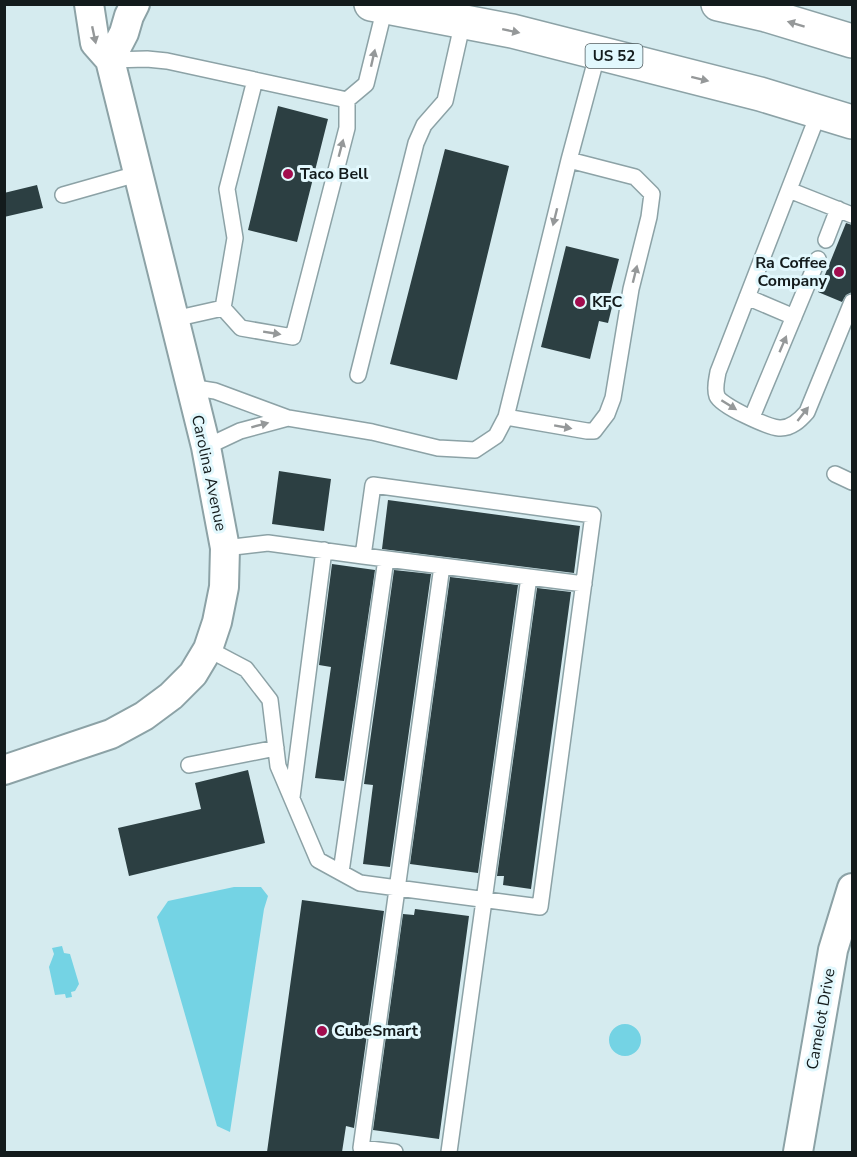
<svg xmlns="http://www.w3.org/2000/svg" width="857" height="1157" viewBox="0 0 857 1157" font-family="'Nunito Sans',sans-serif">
	<rect width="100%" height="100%" fill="#d5ebef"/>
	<path fill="#74d3e4" d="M234 887H261L268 896 264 909 230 1132 217 1126 157 917 168 901Z
		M62 946 64 953 70 954 79 984 75 991 71 992 72 997 66 998 65 994 55 995 49 967 54 954 52 948Z
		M609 1040a16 16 0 1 1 32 0a16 16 0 1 1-32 0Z"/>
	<path fill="#2c3f42" d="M278 106 328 119 297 242 248 230Z
		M445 149 509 166 457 380 390 364Z
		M37 185 43 208 4 217V193Z
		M846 223 852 225V292L846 295 842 302 818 292Z
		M566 246 619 259 610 294 615 295 608 323 599 321 590 359 541 347Z
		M279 471 331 479 324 531 272 524Z
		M388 500 580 526 574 573 382 549Z
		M332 564 375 570 344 781 315 778 331 667 319 665Z
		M394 570 431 574 390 867 363 864 373 785 364 784Z
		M450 577 518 585 478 873 410 864Z
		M537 588 571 592 531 889 503 885 504 876H497Z
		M248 770 265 843 129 876 118 828 201 809 195 783Z
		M302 900 384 911 354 1128 346 1126 342 1152H267Z
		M415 909 469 916 439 1139 373 1130 403 914 414 915Z"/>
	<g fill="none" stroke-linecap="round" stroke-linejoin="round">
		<g stroke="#8ca2a6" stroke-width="18">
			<path id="lane" d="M110 60 147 59 167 61 347 100
				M347 100 366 84 385 7
				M819 112 718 372C717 379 714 388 717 396 721 406 768 427 779 428 791 429 800 420 807 412L852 302
				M789 190 852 215
				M63 195 137 174
				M826 240 838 209
				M747 297 794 317
				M223 308 241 328 293 337 347 128V100
				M174 319 223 308 235 238 227 189 255 80
				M358 375 416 143 424 125 445 101 463 21
				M190 387 215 391 288 418 240 431 206 447
				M506 417 587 431H594L607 414 613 398 631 289 649 217 652 194 635 177 569 160
				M752 417 818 259
				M288 418 372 432 438 448 475 450 496 436 506 417 569 160 598 52
				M835 474 852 482
				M363 556 584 584
				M208 649 246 669 270 700 278 766 318 860 360 883 540 907 593 515 373 485 363 556 268 543 225 548
				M189 765 276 748
				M292 797 324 550
				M341 872 386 559
				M395 1152 361 1148 442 566
				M449 1152 529 577"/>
		</g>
		<g stroke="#8ca2a6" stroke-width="32">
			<path id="street" d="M110 60 124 33 129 16 135 4
				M4 770 111 734 144 716 171 696 193 674 208 649 217 622 224 587 225 548 206 447 110 60 95 43 89 4
				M798 1152 833 950 852 888"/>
		</g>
		<g stroke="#8ca2a6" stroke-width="36">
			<path id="highway" d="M371 4 512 31 760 94 852 122
				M718 4 766 15 852 41"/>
		</g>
		<use href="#lane" stroke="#fff" stroke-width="15"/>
		<use href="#street" stroke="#fff" stroke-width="28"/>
		<use href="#highway" stroke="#fff" stroke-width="33"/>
	</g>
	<defs><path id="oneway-solid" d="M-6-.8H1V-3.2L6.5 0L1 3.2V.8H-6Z" transform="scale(1.5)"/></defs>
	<g fill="#959899">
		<use href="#oneway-solid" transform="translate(796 24) rotate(-163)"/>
		<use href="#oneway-solid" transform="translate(511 31) rotate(12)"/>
		<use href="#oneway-solid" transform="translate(94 35) rotate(78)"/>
		<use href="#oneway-solid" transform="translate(373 58) rotate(-77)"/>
		<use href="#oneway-solid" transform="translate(700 79) rotate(14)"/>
		<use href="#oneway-solid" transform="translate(341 148) rotate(-75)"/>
		<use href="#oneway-solid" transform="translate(555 217) rotate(104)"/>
		<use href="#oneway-solid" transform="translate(635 274) rotate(-76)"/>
		<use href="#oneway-solid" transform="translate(272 333) rotate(9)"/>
		<use href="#oneway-solid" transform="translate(783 344) rotate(-67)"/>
		<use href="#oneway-solid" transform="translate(729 405) rotate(32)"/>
		<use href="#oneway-solid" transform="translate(803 414) rotate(-52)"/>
		<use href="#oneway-solid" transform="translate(260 425) rotate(-15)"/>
		<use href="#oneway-solid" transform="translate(563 427) rotate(10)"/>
	</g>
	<g fill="#a20d4e" stroke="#e2f8fd" stroke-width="2">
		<circle cx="288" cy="174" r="6"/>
		<circle cx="839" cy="272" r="6"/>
		<circle cx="580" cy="302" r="6"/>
		<circle cx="322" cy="1031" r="6"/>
	</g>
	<g text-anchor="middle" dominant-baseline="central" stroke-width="6" stroke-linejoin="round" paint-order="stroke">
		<rect fill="#e2f8fd" stroke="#515d60" stroke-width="1.5" x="585.5" y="44" width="57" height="24" rx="4.5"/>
		<g font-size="15" font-weight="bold" fill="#131b1c">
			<text x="614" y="56">US 52</text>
		</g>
		<g font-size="16" font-weight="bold" fill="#131b1c" stroke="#e2f8fd" text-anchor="start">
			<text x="300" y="174">Taco Bell</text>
			<text x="827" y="263" text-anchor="end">Ra Coffee<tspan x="827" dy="18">Company</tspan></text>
			<text x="592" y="302">KFC</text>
			<text x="334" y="1031">CubeSmart</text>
		</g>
		<g font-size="16" fill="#131b1c" stroke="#e2f8fd">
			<text transform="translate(209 473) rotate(78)">Carolina Avenue</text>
			<text transform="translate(821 1019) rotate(-80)">Camelot Drive</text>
		</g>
	</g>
	<rect width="857" height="1157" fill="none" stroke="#131b1c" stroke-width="12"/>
</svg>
